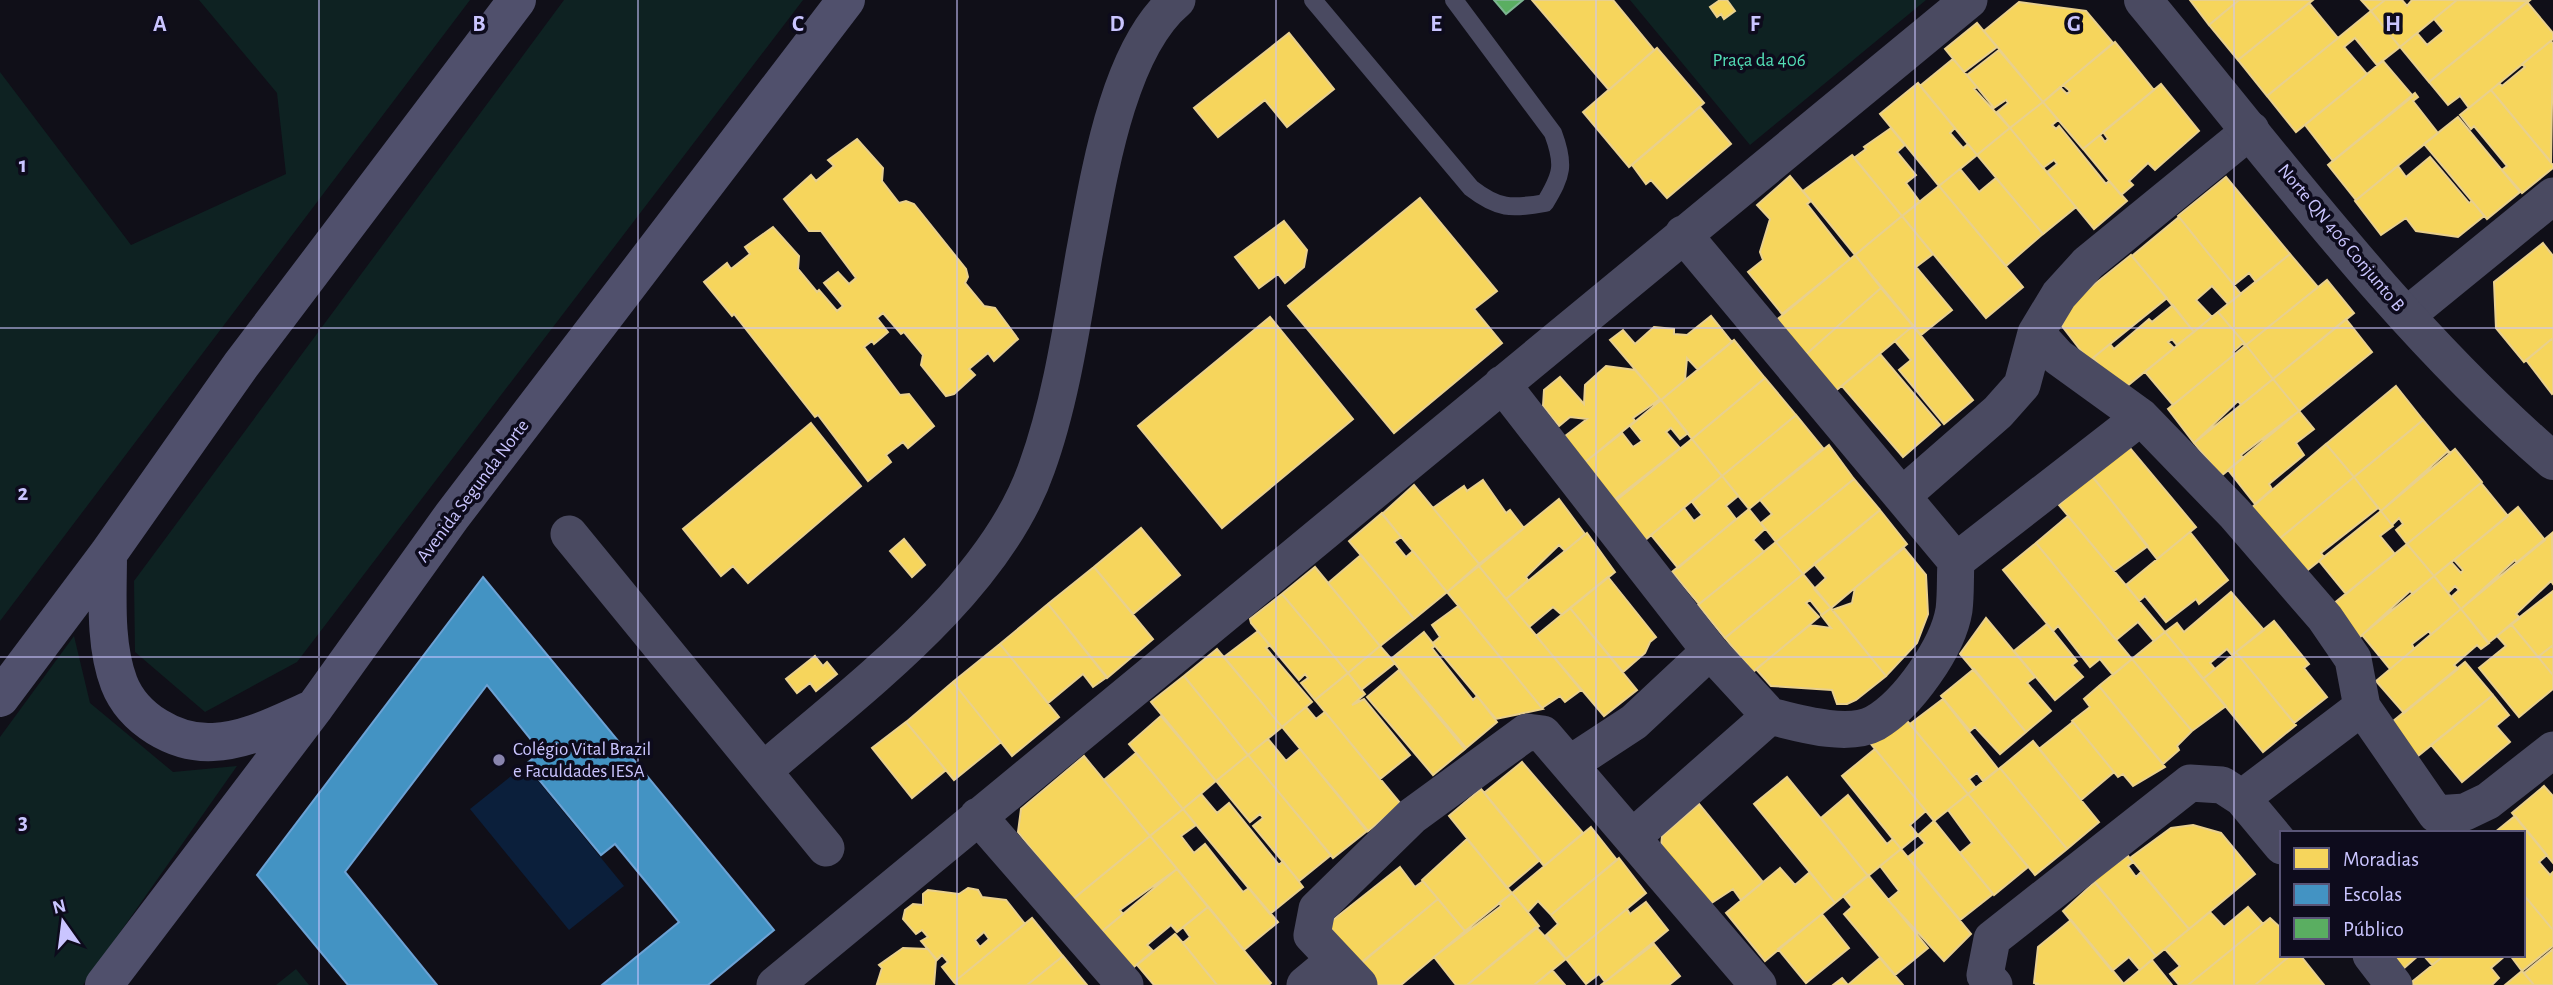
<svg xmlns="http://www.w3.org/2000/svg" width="2553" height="985" viewBox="0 0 2553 985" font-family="'Alegreya Sans',sans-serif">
	<rect width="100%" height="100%" fill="#100f18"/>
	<path fill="#0e2222" d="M199 0H470L0 621V72L131 245 286 174 277 93Z
		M564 0H803L297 662 205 712 135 652 134 581Z
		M1630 0H1926L1750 145Z
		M74 636 90 703 173 772 237 766 83 985H0V737Z
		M296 969 309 985H276Z"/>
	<path fill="#0b1f3b" d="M525 765 624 886 569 930 470 809Z"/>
	<path fill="#f6d55c" stroke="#e9d08d" stroke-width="2" fill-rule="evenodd" d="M1532 0H1613L1654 50 1609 90Z
		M1720 0H1727L1735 11 1724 19 1721 14 1717 17 1710 7Z
		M2190 0H2239L2209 25Z
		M2239 0H2313L2238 60 2209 25Z
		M2361 0H2385L2371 11Z
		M2385 0H2402L2407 6 2412 0H2457L2400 47 2371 11Z
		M2457 0 2529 1 2429 82 2400 47 2417 33 2427 45 2444 31 2434 19Z
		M2019 2 2086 11 2113 43 2043 102 1984 31Z
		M2527 2 2553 33V39L2469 108 2460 96 2448 105 2429 82Z
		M2309 3 2338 38 2267 96 2238 60Z
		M2371 11 2400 47 2377 65 2355 38 2344 47 2367 74 2296 132 2267 96Z
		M1977 23 1997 47 1964 72 1945 49Z
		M1289 33 1334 89 1287 127 1265 100 1218 137 1194 108Z
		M2551 41 2553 44 2551 162 2491 90 2499 83 2502 86 2525 67 2522 64Z
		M2115 42 2154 90 2083 149 2043 102 2060 87 2067 94 2070 91 2063 85Z
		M1657 48 1704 103 1629 167 1583 112Z
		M1999 50 2043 102 2010 128 1997 112 2008 103 2006 100 1994 108 1967 75Z
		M1953 59 1977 87 1974 89 2010 128 1977 155 1920 86Z
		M2383 61 2413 96 2333 161 2305 125Z
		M1918 83 1955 128 1950 133 1963 148 1968 144 1977 155 1939 186 1880 114Z
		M2161 84 2199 131 2155 170 2148 163 2129 181 2133 185 2121 195 2083 149 2100 135 2105 142 2108 139 2103 132Z
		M2491 90 2553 165V168L2522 193 2502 170 2507 166 2474 126 2471 129 2460 115Z
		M2415 93 2418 97 2413 101 2438 133 2356 200 2328 165Z
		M2043 102 2058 120 2052 125 2056 129 2059 126 2106 184 2109 181 2127 201 2094 229 2047 172 2057 164 2054 160 2043 168 2010 128Z
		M1700 107 1731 144 1667 198 1651 180 1646 184 1632 165Z
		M2458 117 2520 192 2487 219 2424 144Z
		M1891 128 1905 145 1897 152 1916 175 1906 183 1920 202 1902 216 1854 158 1866 149 1864 147Z
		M2010 128 2076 207 2043 234 1977 155Z
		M857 139 883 168 882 181 899 203 906 201 914 204 966 269 968 277 965 283 984 306 995 308 1018 339 994 361 988 353 969 369 975 375 954 394 946 396 921 365 923 355 904 332 901 334 883 313 877 318 888 332 874 344 872 341 864 347 900 395 909 394 934 426 908 448 903 442 886 455 891 462 868 481 818 415 815 417 734 314 732 316 704 282 727 263 731 269 750 254 745 247 773 227 799 256 798 269 817 292 819 290 837 311 843 306 824 283 838 272 849 284 856 278 821 231H809L784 199 811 175 816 181 834 166 828 160Z
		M1852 155 1902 216 1855 255 1803 191Z
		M2430 157 2469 203 2472 201 2484 216 2458 237 2416 231 2406 218 2381 235 2355 201 2398 166 2406 177Z
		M1960 169 1979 192 1996 178 2043 234 2006 266 1939 186Z
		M1790 176 1811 201 1807 204 1850 259 1782 314 1748 272 1763 260 1760 252 1770 219 1757 205Z
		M2226 177 2290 254 2256 282 2249 273 2234 285 2178 216Z
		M1939 186 2023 287 1986 318 1902 216Z
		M1420 198 1497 291 1474 309 1502 343 1394 433 1288 306Z
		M1902 216 1933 254 1916 267 1952 310 1921 335 1855 255Z
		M2179 217 2241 294 2228 304 2212 286 2196 300 2212 317 2194 332 2132 256Z
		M1284 221 1307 250 1304 267 1285 283 1278 274 1259 288 1235 257Z
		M2543 243 2553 256V338L2524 362 2496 328 2494 282Z
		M2290 254 2318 287 2246 345 2218 312Z
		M1855 255 1881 288 1803 357 1774 322Z
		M2131 255 2167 298 2089 361 2062 326 2071 303Z
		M2327 280 2354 313 2273 379 2246 345Z
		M1881 288 1913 326 1833 393 1803 357Z
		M2173 305 2194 332 2177 345 2172 339 2168 342 2174 348 2121 391 2093 358 2110 344 2114 349 2149 319 2152 322Z
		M2218 312 2246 345 2242 344 2233 352 2235 354 2173 405 2145 372Z
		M1711 316 1732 342 1698 370 1687 358 1685 380 1661 400 1610 340 1623 330 1635 344 1654 327 1674 329V334L1687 335Z
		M1270 317 1353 419 1222 528 1138 426Z
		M2346 319 2372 352 2299 411 2273 379Z
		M1913 326 1973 400 1944 424 1899 370 1911 360 1895 341Z
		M2553 338V393L2552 394 2526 360Z
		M1734 340 1765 378 1692 439 1661 400Z
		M2246 345 2273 379 2241 405 2238 401 2194 443 2168 409Z
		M1880 354 1940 425 1903 457 1842 386Z
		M1606 366 1635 370 1660 399 1633 418 1635 421 1584 463 1564 437 1587 419 1570 417 1559 426 1543 406 1544 390 1560 377 1584 404 1585 385Z
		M1765 378 1796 415 1722 476 1692 439Z
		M2273 379 2299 411 2241 455 2243 458 2221 476 2194 443Z
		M2396 386 2423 420 2354 477 2326 444Z
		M1661 400 1688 433 1680 439 1671 428 1666 432 1680 448 1614 500 1584 463 1622 433 1633 447 1642 441 1630 426Z
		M2299 411 2314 429 2296 443 2304 455 2269 484 2272 489 2255 504 2228 470Z
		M1796 415 1823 448 1749 509 1722 476Z
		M2423 420 2451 454 2447 452 2381 511 2354 477Z
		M811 423 861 486 748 583 733 566 721 576 683 529Z
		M1692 439 1722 476 1644 541 1613 503Z
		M2326 444 2354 477 2278 540 2251 508Z
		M1829 445 1854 479 1776 542 1761 523 1772 514 1760 500Z
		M2129 447 2196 527 2157 559 2093 477Z
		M2455 449 2482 482 2407 544 2396 530 2403 524 2399 518 2392 525 2381 511Z
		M2091 475 2148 546 2114 571 2059 505Z
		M1722 476 1738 496 1726 506 1736 519 1678 568 1651 535 1684 508 1694 521 1702 515 1692 502Z
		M2354 477 2378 508 2321 553 2324 557 2304 573 2279 539Z
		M1854 479 1880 510 1803 574 1776 542Z
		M1483 480 1506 513 1510 510 1524 528 1480 565 1433 508 1464 486 1467 491Z
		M2481 483 2508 516 2434 576 2407 544Z
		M1414 485 1480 565 1447 592 1382 514Z
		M1559 499 1585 534 1565 551 1559 545 1526 577 1528 580 1506 599 1478 565Z
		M2518 507 2545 540 2517 563 2515 560 2461 609 2451 597 2459 590 2455 586 2448 593 2434 576 2451 562 2461 573 2463 570 2454 560Z
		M1749 509 1765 529 1753 540 1764 552 1699 604 1672 572Z
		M1880 510 1907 544 1831 608 1814 589 1826 578 1814 564Z
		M2381 511 2393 526 2380 536 2395 554 2346 594 2319 561Z
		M1382 513 1401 537 1394 542 1406 557 1413 551 1447 592 1414 619 1349 541Z
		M2068 516 2165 632 2154 641 2138 622 2116 640 2036 543Z
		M1141 528 1180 575 1133 614 1094 567Z
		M2190 532 2228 580 2199 604 2196 599 2166 622 2145 596 2139 601 2126 585Z
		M1587 533 1615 572 1562 615 1553 607 1529 627 1506 599Z
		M2552 533 2553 584 2551 581 2516 614 2520 618 2488 643 2461 609Z
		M904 539 925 565 912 577 890 551Z
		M1776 542 1803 574 1725 638 1698 605Z
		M2036 543 2132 659 2113 675 2100 659 2090 667 2058 626 2053 631 2003 570Z
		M2407 544 2434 576 2413 594 2410 591 2359 638 2332 605Z
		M1904 548 1926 575 1928 614 1917 643 1886 676 1832 610 1852 603 1855 588Z
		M1361 555 1414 619 1380 646 1328 583Z
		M1478 565 1529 627 1581 690 1565 702 1560 696 1542 708 1447 592Z
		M1094 567 1153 639 1107 678 1048 604Z
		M1315 567 1380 646 1348 673 1282 594Z
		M1803 574 1831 608 1822 615 1810 600 1806 603 1819 617 1753 672 1725 638Z
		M2434 576 2461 609 2431 635 2429 631 2412 644 2414 649 2390 669 2362 635Z
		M1608 577 1656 637 1650 642 1645 653 1623 672 1570 608Z
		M2553 591V645L2538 657 2511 624Z
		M2231 592 2264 630 2232 655 2227 649 2210 663 2215 669 2203 679 2165 632 2177 623 2184 632Z
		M1282 594 1348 673 1315 700 1301 683 1308 678 1305 674 1299 680 1251 623 1250 619Z
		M1048 604 1107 677 1093 687 1083 674 1048 703 1000 644Z
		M1458 606 1542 708 1543 709 1496 719 1435 646 1433 643 1440 637 1432 625Z
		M1570 608 1637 690 1604 716 1536 636Z
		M1831 608 1886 676 1856 700 1847 704H1837L1832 690 1771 686 1756 669 1810 625 1831 628 1821 615Z
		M2461 609 2489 643 2481 649 2477 645 2454 665 2458 669 2404 713 2376 681Z
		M1986 618 2035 677 2027 683 2051 711 2026 732 1960 654Z
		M2274 621 2309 664 2304 668 2327 697 2294 723 2236 652Z
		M2047 624 2077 661 2072 665 2083 677 2055 700 2014 651Z
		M2511 624 2553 675V689L2519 717 2479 668 2506 646 2497 636Z
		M1258 631 1270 645 1266 648 1312 702 1282 727 1224 657Z
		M1424 632 1435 646 1432 648 1473 700 1477 696 1497 722 1466 748 1391 659Z
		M2165 632 2226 706 2192 731 2132 659Z
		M1000 644 1059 717 1012 756 953 682Z
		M2553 645V675L2538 657Z
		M1380 646 1395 663 1361 690 1348 673Z
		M1217 649 1282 727 1248 755 1184 676Z
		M2236 652 2296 725 2263 752 2203 679Z
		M815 656 823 666 827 662 837 674 816 691 810 683 797 693 786 679Z
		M2132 659 2192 731 2177 746 2179 750 2163 764 2099 686Z
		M2465 662 2493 695 2413 760 2386 727Z
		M1974 669 2026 732 2000 754 1975 727 1970 731 1941 696Z
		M1399 670 1465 749 1433 775 1367 697Z
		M1348 673 1365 694 1352 705 1364 699 1410 755 1380 779 1315 700Z
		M1184 676 1248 755 1216 781 1151 702Z
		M953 682 1001 742 954 780 906 722Z
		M2099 686 2165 767 2133 786 2123 774 2118 777 2072 721 2090 707 2084 699Z
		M2493 695 2509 715 2496 726 2510 742 2462 782 2431 745Z
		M1943 699 1998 769 1983 781 1977 773 1969 779 1976 788 1968 794 1910 724Z
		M1306 707 1316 719 1325 712 1401 804 1368 831 1282 727Z
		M1161 716 1216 781 1183 809 1129 744Z
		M1903 716 1968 794 1934 821 1870 743Z
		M906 722 946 770 912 798 872 748Z
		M2073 722 2114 772 2081 800 2039 749Z
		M1268 739 1286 761 1300 749 1367 831 1333 858 1248 755Z
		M2033 741 2099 822 2067 849 2000 768Z
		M1875 749 1926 811 1910 825 1918 835 1901 849 1842 776Z
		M1136 753 1183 809 1150 836 1104 780Z
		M1248 755 1331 855 1299 881 1253 826 1263 818 1260 814 1250 822 1216 781Z
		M1084 756 1150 836 1072 900 1018 832 1021 809Z
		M1522 762 1583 833 1544 866 1484 793Z
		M2000 768 2067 849 2035 875 1968 794Z
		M1787 777 1868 876 1835 903 1754 804Z
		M2544 786 2553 796V863L2512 813Z
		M1481 789 1540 860 1507 888 1449 816Z
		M1201 794 1217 813 1229 803 1279 865 1283 861 1303 887 1270 914 1183 809Z
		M1968 794 2028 867 1994 895 1960 853 1972 843 1948 810Z
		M1848 795 1887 844 1893 839 1901 849 1868 876 1821 818Z
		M1699 804 1763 882 1741 900 1733 889 1707 906 1661 848 1662 836Z
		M1183 809 1196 825 1181 836 1194 853 1205 844 1243 892 1249 888 1278 922 1244 950 1150 836Z
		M2515 816 2547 855 2539 862 2550 875 2553 872V930L2523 894V833H2494Z
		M1934 821 1993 894 1960 920 1908 857 1925 843 1918 835Z
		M2193 825 2221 833 2255 874 2189 929 2130 858 2171 828Z
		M1591 827 1617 860 1551 915 1538 901 1528 912 1512 893Z
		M1150 836 1177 869 1120 910 1123 914 1099 934 1072 900Z
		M1467 839 1512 893 1465 931 1422 880Z
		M1901 849 1971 934 1944 961 1888 900 1899 891 1880 866Z
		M2128 856 2133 862 2128 866 2136 877 2141 872 2189 929 2156 956 2092 879Z
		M1619 858 1646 893 1566 959 1546 935 1558 924 1551 915Z
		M1400 867 1415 887 1423 881 1438 899 1357 966 1328 924Z
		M1780 868 1795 885 1810 872 1835 903 1765 961 1726 913Z
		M1177 869 1208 907 1177 932 1171 925 1147 945 1153 951 1129 971 1099 934Z
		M1868 875 1928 948 1895 975 1844 914 1852 907 1843 896Z
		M2095 882 2156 956 2140 970 2129 957 2112 971 2063 911Z
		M968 888 978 890 982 897 1006 900 1025 924 954 982 942 967 948 962 942 955 937 960 921 941 928 937 922 930 916 934 903 919 905 910 913 904 923 905V894L928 890 959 894ZM984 932 989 939 980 947 975 940Z
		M1512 893 1539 926 1467 985H1456L1434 957 1501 906 1499 903Z
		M2523 894 2553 930V946L2522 971 2510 955H2523Z
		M1438 899 1465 931 1401 985H1376L1358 966Z
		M1646 902 1668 930 1605 982 1599 974 1586 984 1566 959 1627 909 1630 914Z
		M1208 907 1271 983 1269 985H1217L1183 943 1190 937 1183 927Z
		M2248 907 2263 924 2188 985H2179L2170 974 2180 966 2165 949 2210 912 2224 927Z
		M1822 914 1849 948 1806 983 1778 949Z
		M1032 918 1063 956 1027 985H957L954 982Z
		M2270 918 2282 929V955H2291L2255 985H2188Z
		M2071 920 2123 983 2121 985H2035L2039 984 2034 983 2038 947Z
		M1536 927 1566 959 1534 985H1467Z
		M1175 934 1183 943 1217 985H1154L1137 965Z
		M1654 944 1680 976 1669 985H1601Z
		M903 948 928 949 936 960 934 985 877 984 882 968 879 965Z
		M2553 949V985H2534L2524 973Z
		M2291 955H2300L2324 985H2255Z
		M2392 955H2419L2403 969Z
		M2423 955H2445L2432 965Z
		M2445 955H2506L2491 968 2499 978 2492 985H2413V981Z
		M1063 956 1087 985H1027Z
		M1880 958 1903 985H1848L1863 972Z
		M2152 960 2172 985H2122Z
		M1552 970 1565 985H1534Z
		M2522 971 2534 985H2505Z
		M1842 978 1848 985H1833Z"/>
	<path fill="#4393c3" stroke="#6ca2d5" stroke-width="2" d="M483 577 774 930 708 985H602L679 922 615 844 601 855 526 764 541 752 487 685 345 872 437 985H348L257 875Z"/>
	<path fill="#5aae61" stroke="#7cb590" stroke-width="2" d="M1494 0H1523L1506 14Z"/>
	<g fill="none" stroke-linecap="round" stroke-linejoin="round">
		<path stroke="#4a4a61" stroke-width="18" d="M1313 0 1471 188C1498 209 1511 209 1545 203 1562 175 1565 165 1553 133L1454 0"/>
		<path stroke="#4a4a61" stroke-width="37" d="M1683 234 1956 561C1955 577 1956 594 1954 610 1948 647 1908 704 1875 723 1848 738 1798 723 1770 716
			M2406 316 2553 196
			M2036 333 2058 357 2141 417 2235 514 2325 618 2353 659 2362 707 2436 814 2465 812 2488 801 2553 750
			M1502 384 1710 651 1634 722 1570 764
			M1903 495 1998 412 2022 385 2036 333 2059 295 2088 263 2251 130
			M569 534 826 848
			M1956 561 2141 417
			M763 771C858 689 995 589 1037 467 1061 401 1072 324 1084 255 1098 181 1117 50 1177 0
			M2242 798 2362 707
			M978 816 1125 985
			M1634 836 1770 716 1710 651
			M2371 955 2394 985
			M775 985 1969 0
			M1305 985 1335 960
			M1359 985 1312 935 1317 909 1412 816 1527 732 1543 734 1758 985
			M1994 985 1985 975 1992 939 2190 783 2222 785 2242 798 2282 846"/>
		<path stroke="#4a4a61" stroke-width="38" d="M2143 0C2274 158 2398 327 2553 461"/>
		<path stroke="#50506c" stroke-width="38" d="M108 554C108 594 104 644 119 683 133 719 175 744 213 742 247 741 280 723 310 710
			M0 698 108 554 241 365 517 0
			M104 985 315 707 452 516 846 0"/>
	</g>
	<path fill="none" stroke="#cac5ff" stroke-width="2" stroke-opacity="0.55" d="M319 0V985M638 0V985M957 0V985M1276 0V985M1596 0V985M1915 0V985M2234 0V985M0 328H2553M0 657H2553"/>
	<circle fill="#8985ae" stroke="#0d0b1c" stroke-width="2.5" cx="499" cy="760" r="7"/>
	<g text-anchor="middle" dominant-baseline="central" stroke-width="7" stroke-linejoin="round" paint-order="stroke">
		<g font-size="19" fill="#53deb6" stroke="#0d0b1c">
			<text x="1759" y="60">Praça da 406</text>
		</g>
		<g font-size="19" fill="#cac5ff" stroke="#0d0b1c">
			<text transform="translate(2341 238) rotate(50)">Norte QN 406 Conjunto B</text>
			<text transform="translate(473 491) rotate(-53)">Avenida Segunda Norte</text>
		</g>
		<g font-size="19" fill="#cac5ff" stroke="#0d0b1c" text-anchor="start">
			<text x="513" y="749">Colégio Vital Brazil<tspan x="513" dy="22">e Faculdades IESA</tspan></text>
		</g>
	</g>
	<g font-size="23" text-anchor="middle" font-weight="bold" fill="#cac5ff" stroke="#0d0b1c" stroke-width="7" stroke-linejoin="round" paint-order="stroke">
		<text x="160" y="31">A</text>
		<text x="479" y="31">B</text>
		<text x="798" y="31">C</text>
		<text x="1117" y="31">D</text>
		<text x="1436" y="31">E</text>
		<text x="1755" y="31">F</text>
		<text x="2074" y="31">G</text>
		<text x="2393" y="31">H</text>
		<text x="23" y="172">1</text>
		<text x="23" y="500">2</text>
		<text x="23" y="829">3</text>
	</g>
	<rect x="2280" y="831" width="245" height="126" fill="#0d0b1c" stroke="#595577" stroke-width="2"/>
	<rect x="2294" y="848" width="35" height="21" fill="#f6d55c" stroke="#595577" stroke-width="2"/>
	<text x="2343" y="866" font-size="21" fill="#cac5ff">Moradias</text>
	<rect x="2294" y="884" width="35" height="21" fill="#4393c3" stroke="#595577" stroke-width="2"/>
	<text x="2343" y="901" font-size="21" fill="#cac5ff">Escolas</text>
	<rect x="2294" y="918" width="35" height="21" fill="#5aae61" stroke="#595577" stroke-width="2"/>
	<text x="2343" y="936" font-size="21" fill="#cac5ff">Público</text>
	<g transform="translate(63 922) rotate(346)" stroke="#0d0b1c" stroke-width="5" paint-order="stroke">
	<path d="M0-5L12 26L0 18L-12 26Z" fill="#cac5ff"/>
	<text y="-10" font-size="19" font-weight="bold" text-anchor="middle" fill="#cac5ff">N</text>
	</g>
</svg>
